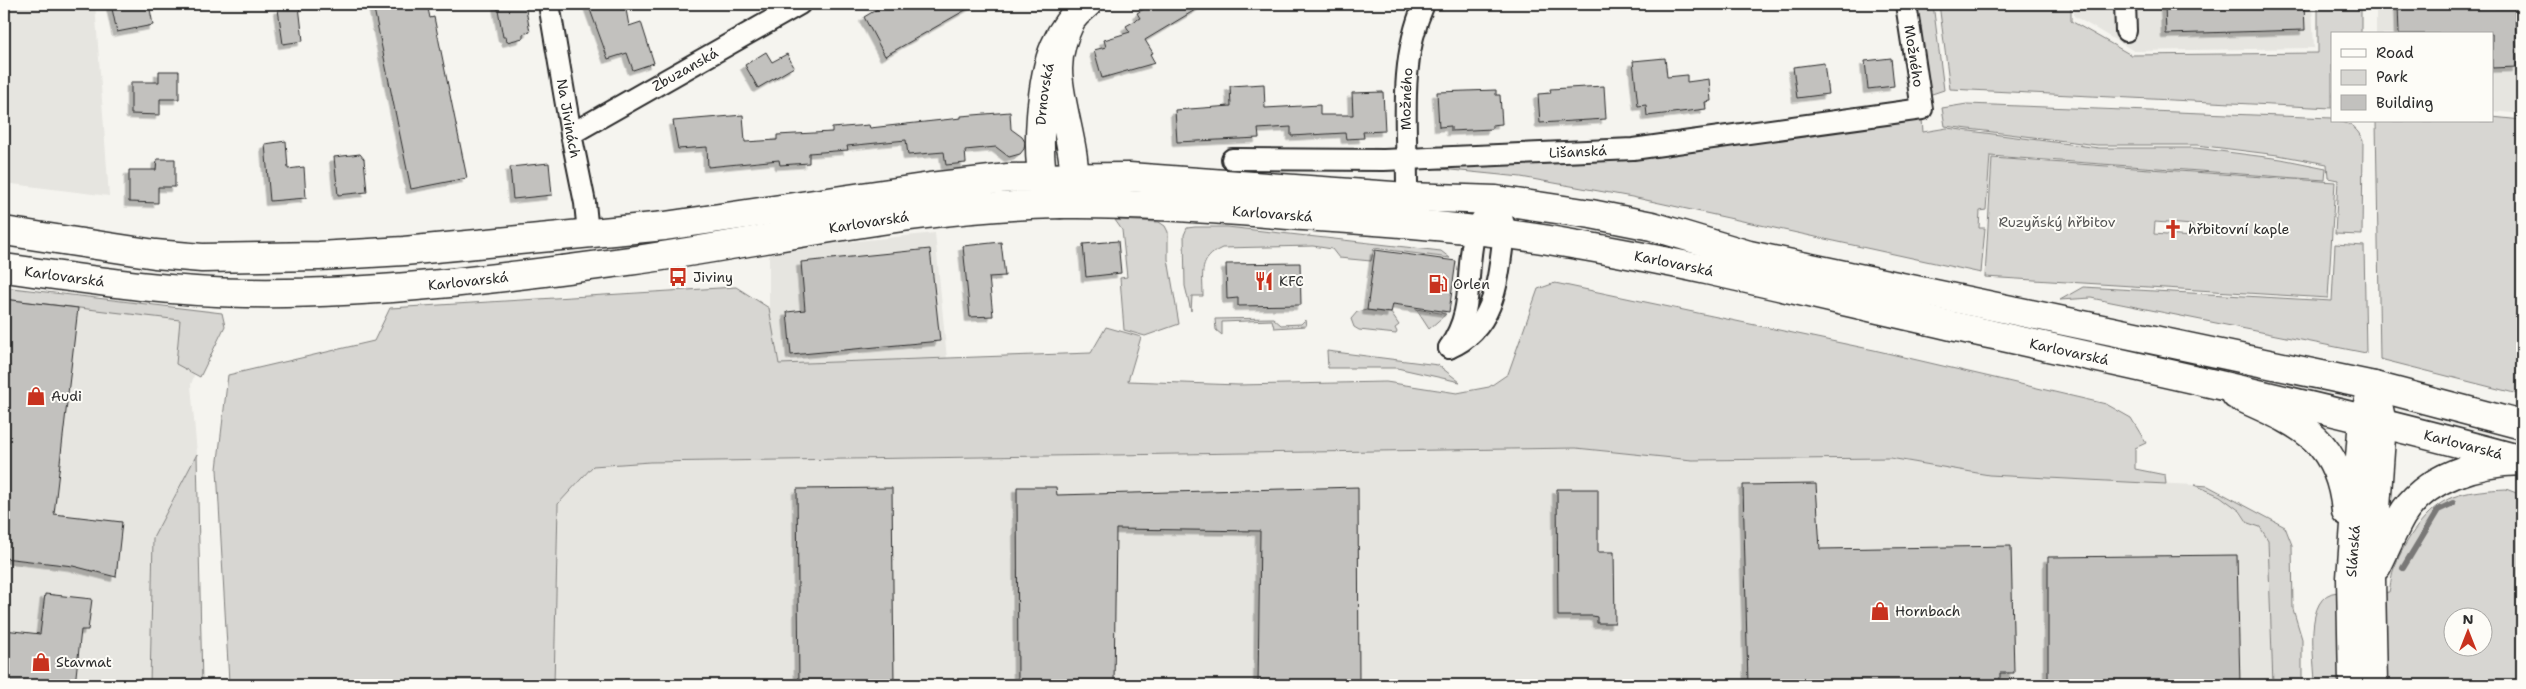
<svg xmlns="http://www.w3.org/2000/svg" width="2526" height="689" viewBox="0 0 2526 689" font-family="'Shantell Sans',sans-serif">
	<defs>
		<filter id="shadow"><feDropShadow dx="-4.5" dy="4.5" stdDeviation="0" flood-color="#0004"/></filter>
	</defs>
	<rect width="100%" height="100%" fill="#f5f4ef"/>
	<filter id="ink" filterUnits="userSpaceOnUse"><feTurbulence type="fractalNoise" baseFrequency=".02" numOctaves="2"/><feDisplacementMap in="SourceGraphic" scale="10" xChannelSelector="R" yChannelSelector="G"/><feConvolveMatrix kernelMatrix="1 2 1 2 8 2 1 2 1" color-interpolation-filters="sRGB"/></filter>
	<g filter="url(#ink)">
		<path fill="#e6e5e0" d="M4 4H95L109 196 4 183Z
			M2074 4H2312L2314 48 2134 51 2074 16Z
			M2376 4H2522V114L2492 111V34H2376Z
			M935 233 947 359 778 364 769 308V250Z
			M4 289 214 311 191 385 197 454 153 538 150 685H4Z
			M1576 448 1692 460 1890 458 1989 475 2195 485 2207 489 2232 504 2248 523 2260 527 2268 540 2273 685H554L558 504 593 466 650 462Z
			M229 682 441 685H229Z"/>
		<path fill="#d7d6d2" stroke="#81807e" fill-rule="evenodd" d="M1912 4H1933L1944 90 1926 96Z
			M1939 4H2071V21L2131 55 2318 53V4H2361V34H2332V108L1950 89Z
			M1967 104 2332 118V121C2348 121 2357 127 2363 141L2362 235 2335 234 2338 180 2328 178 2327 164 2278 155 2197 145H2097L1945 126 1942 108Z
			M2492 117 2522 120V395L2380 359 2376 121H2492Z
			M1922 119 1923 132 1947 128 2099 148H2196L2281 159 2326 168 2325 180 1990 156 1986 210 1980 211 1979 228H1985L1981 273 1632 197 1521 177 1421 167Z
			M1992 158 2335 182 2328 298 1985 277ZM2155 222 2192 225 2191 237 2154 234Z
			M1115 220 1159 222 1165 226 1168 232V259L1179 324 1145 336 1124 330 1120 278 1127 277 1122 230Z
			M1195 227H1227L1441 251 1450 258 1374 248 1371 261 1339 258 1332 249 1313 246 1222 248C1198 259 1203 273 1203 296H1192L1191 311 1185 286 1184 235 1187 228Z
			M2335 244 2364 246 2366 353 2091 298 2060 300 2083 287 2332 301Z
			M1555 283 1874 350 2106 404 2131 418 2146 443 2135 448V469L2165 475 2166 484 1989 475 1890 458 1692 460 1576 448 650 462 593 466 558 504 554 685 229 682 217 469 228 375 374 341 390 308 736 287 769 308 779 364 1091 353 1106 327 1141 337 1128 381 1238 385 1386 382 1457 393 1489 387 1508 374 1538 289Z
			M4 287 222 313 225 326 200 377 176 364 180 320 4 299Z
			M1416 309 1446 314 1429 329Z
			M1367 310 1391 313 1399 325 1395 328 1397 332 1396 334 1359 330 1354 327 1351 319 1357 312Z
			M1273 318 1281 325 1301 324 1305 320 1306 326 1274 328 1272 320 1222 322V335L1216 330 1215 319Z
			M1327 351 1438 365 1460 382 1397 368H1328Z
			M197 454 202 685H150L153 538Z
			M2195 485 2208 486 2285 527 2292 545 2293 609 2302 639V685H2273L2268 540 2260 527 2248 523 2240 511 2220 496Z
			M2506 489 2519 494 2520 518H2515L2522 519V685H2386L2381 593 2389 592C2391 584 2391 574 2395 566 2405 541 2426 507 2453 497 2470 491 2488 490 2506 489ZM2454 616H2484V646H2454Z
			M2338 592 2340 685H2315C2315 661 2302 594 2338 592Z"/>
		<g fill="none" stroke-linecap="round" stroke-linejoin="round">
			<path stroke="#797877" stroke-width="6" d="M2403 568 2438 510 2453 503"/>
		</g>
		<path fill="#c2c1be" stroke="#2b2b2b" filter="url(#shadow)" d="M111 4H149L153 25 117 32Z
			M373 4H427L430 18 434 17 467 178 411 189Z
			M497 4H525L530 32 523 34V38L507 42 506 37H503Z
			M588 4H625L629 26 641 22 654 63 633 70 627 53 608 59Z
			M886 4H976L885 56 864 17Z
			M1152 4H1205L1145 40 1153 53 1150 54 1155 63 1102 78 1094 50 1106 47 1104 40 1130 32 1126 26 1140 18 1137 13Z
			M2165 4H2304L2305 30 2166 34Z
			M2398 4H2495V8H2515L2517 67 2492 68V34H2399Z
			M299 6 303 41 283 44 278 9Z
			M766 52 772 62 787 54 794 67 758 88 745 65Z
			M1665 58 1667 77 1687 75V82L1709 79 1711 101 1705 102 1706 109 1647 116 1646 105 1638 106 1633 61Z
			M1891 58 1894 86 1868 89 1865 61Z
			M1824 63 1828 94 1797 98 1793 67Z
			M159 71H179V99H160V115L131 114V82H159Z
			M1264 84 1265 108 1320 105V115H1353L1352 93 1383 92 1385 131 1363 132 1364 138 1346 139 1345 133 1291 136V127L1258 129 1259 138 1177 142 1175 110 1231 106 1230 86Z
			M1604 86 1606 119 1540 123 1538 94 1551 93 1550 89Z
			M1496 90V95H1500L1502 124 1492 125V129L1451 131V126L1439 127 1437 92Z
			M1010 112 1011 129 1022 137 1025 142 1024 149 1020 154 1009 157 996 147 965 150 966 163 946 165 944 152 908 155 906 140 847 146 848 150 809 153V163L780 165 779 160 708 167 707 147 678 149 673 121 743 115 745 142 777 140V135L832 132V128L869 125 870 128 961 118V116Z
			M286 141 288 169 304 167 306 198 270 201 265 144Z
			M360 154 364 159 367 192 338 195 334 157Z
			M157 159H175V187H158V203L129 202V170H156Z
			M549 163 552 195 513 199 510 167Z
			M1118 241 1121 273 1086 277 1083 244Z
			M1001 242 1005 276 989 277 993 316 970 317 963 246Z
			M930 249 940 341 791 355 787 312 805 310 801 262Z
			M1375 250 1456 261 1449 312 1393 304 1391 313 1367 310Z
			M1300 263 1301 305 1238 306V298L1227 299 1226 264Z
			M4 299 78 308 54 514 122 522 116 577 73 566 4 558Z
			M1816 484 1820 549 2011 546 2014 673H2000V685H1748L1743 485Z
			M1017 487H1056L1057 495 1358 487 1359 685H1258L1260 531 1116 529 1114 685H1018Z
			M892 488 894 685H799L797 489Z
			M1557 489H1598V552H1614L1615 623H1597V617L1593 616H1558Z
			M2237 555 2240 685H2048V557Z
			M45 594 92 599 88 630H81L75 685H4V630L40 634Z"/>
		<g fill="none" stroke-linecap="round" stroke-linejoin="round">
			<g stroke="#2b2b2b" stroke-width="24">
				<g id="street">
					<path id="s1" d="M549 4 571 134 585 203 588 233"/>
					<path d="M2125 4 2126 31"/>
					<path id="s2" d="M571 134 800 4"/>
					<path id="s3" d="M1232 159 1384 160 1633 149 1922 109 1906 4"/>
					<path id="s4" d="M1407 197C1408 132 1397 65 1424 4"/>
					<path d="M1449 348C1496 328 1498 279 1504 233V224L1496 200"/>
					<path d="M1449 348C1476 310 1464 273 1475 232 1478 221 1489 210 1496 200"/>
				</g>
			</g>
			<g stroke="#2b2b2b" stroke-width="31">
				<g id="secondary">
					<path id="s5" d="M1072 18C1064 35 1058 50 1058 69 1058 104 1079 156 1073 186 1072 194 1066 199 1060 204 1054 200 1048 195 1045 187 1035 154 1041 78 1055 46 1062 30 1073 15 1087 4"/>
					<path d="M2236 395C2297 423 2339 436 2346 511"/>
					<path d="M2377 566C2385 550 2392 533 2401 517 2425 476 2478 462 2522 461"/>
					<path id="s6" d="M2353 685 2351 578 2363 418 2374 386"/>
					<path d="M2373 685 2371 579 2382 423 2377 400"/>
				</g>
			</g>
			<g stroke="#2b2b2b" stroke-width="31">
				<g id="primary">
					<path d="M4 231 155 254 202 258 319 256 404 251 665 226 930 187 1008 178 1129 177 1407 197 1496 200 1591 214 1652 226 1749 255 2374 386 2522 425"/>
					<path id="s7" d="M4 268C84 279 165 292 246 293 374 295 503 278 629 261 772 241 916 206 1061 204 1142 203 1223 210 1304 216 1394 222 1483 228 1572 244 1698 265 1823 297 1948 325 2140 367 2332 408 2522 460"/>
				</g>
			</g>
			<use href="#street" stroke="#fdfcf7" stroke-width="20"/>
			<use href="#secondary" stroke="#fdfcf7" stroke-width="28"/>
			<use href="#primary" stroke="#fdfcf7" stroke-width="28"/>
		</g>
	</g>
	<defs>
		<g id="church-bare" transform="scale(1.5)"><path d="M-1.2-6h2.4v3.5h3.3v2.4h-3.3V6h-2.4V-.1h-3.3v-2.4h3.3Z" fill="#c8321e" stroke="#fdfcf7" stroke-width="2.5" paint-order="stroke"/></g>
		<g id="bus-bare" transform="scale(1.5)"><path d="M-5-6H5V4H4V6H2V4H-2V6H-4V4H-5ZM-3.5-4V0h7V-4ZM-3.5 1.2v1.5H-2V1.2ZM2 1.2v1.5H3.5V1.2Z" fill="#c8321e" stroke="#fdfcf7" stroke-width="2.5" paint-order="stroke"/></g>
		<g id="restaurant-bare" transform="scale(1.5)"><path d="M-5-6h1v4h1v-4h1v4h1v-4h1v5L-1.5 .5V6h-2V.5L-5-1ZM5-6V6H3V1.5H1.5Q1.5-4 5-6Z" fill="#c8321e" stroke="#fdfcf7" stroke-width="2.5" paint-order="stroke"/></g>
		<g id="fuel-bare" transform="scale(1.5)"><path d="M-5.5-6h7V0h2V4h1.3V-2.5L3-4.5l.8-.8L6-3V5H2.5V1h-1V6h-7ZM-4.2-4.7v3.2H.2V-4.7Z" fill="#c8321e" stroke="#fdfcf7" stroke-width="2.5" paint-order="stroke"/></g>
		<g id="shop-bare" transform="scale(1.5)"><path d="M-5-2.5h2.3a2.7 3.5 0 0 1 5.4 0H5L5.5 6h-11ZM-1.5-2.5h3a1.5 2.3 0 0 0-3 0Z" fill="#c8321e" stroke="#fdfcf7" stroke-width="2.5" paint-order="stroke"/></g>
	</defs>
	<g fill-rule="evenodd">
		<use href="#church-bare" x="2173" y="229"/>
		<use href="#bus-bare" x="678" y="277"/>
		<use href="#restaurant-bare" x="1264" y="281"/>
		<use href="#fuel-bare" x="1438" y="284"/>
		<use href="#shop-bare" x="36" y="396"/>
		<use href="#shop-bare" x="1880" y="611"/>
		<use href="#shop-bare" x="41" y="662"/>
	</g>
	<g text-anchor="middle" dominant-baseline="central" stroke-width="4" stroke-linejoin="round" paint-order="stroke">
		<g font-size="14" fill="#2b2b2b" stroke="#fdfcf7">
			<text transform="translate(1914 56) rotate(81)">Možného</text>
			<text stroke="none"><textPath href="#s2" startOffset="131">Zbuzanská</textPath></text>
			<text stroke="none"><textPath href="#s5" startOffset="311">Drnovská</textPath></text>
			<text stroke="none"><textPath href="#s4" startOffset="98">Možného</textPath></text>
			<text stroke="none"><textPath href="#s1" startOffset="116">Na Jivinách</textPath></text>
			<text stroke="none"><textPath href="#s3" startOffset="346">Lišanská</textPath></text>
			<text stroke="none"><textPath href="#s7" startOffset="1276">Karlovarská</textPath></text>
			<text stroke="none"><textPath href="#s7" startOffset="871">Karlovarská</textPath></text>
			<text stroke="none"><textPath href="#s7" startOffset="1681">Karlovarská</textPath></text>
			<text stroke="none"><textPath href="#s7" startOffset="61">Karlovarská</textPath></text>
			<text stroke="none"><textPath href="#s7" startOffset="466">Karlovarská</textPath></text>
			<text stroke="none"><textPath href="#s7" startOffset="2086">Karlovarská</textPath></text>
			<text stroke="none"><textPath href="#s7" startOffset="2491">Karlovarská</textPath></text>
			<text stroke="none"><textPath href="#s6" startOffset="134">Slánská</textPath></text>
		</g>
		<g font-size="14" fill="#565655" stroke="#fdfcf7">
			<text x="2057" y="222">Ruzyňský hřbitov</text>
		</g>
		<g font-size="14" fill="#2b2b2b" stroke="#fdfcf7" text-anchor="start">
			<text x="2188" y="229">hřbitovní kaple</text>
			<text x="693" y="277">Jiviny</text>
			<text x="1279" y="281">KFC</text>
			<text x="1453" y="284">Orlen</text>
			<text x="51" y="396">Audi</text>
			<text x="1895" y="611">Hornbach</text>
			<text x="56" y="662">Stavmat</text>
		</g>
	</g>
	<rect width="2526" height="689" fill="none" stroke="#fdfcf7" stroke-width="20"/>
	<rect x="10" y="10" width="2506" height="669" fill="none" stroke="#2b2b2b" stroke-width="2" filter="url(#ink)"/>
	<rect x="2331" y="32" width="162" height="90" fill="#fdfcf7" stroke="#a9a8a5"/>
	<rect x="2341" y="49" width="25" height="8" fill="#fdfcf7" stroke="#a9a8a5"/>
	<text x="2376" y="58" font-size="15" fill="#2b2b2b">Road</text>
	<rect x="2341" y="70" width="25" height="15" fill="#d7d6d2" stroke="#a9a8a5"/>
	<text x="2376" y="82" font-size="15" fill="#2b2b2b">Park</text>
	<rect x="2341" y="95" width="25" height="15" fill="#c2c1be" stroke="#a9a8a5"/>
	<text x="2376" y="108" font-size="15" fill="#2b2b2b">Building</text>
	<g transform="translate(2468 632)"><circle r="24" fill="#fdfcf7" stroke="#a9a8a5"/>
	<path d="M0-4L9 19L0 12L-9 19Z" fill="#c8321e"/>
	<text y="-8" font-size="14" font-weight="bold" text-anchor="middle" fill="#2b2b2b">N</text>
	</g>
</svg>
